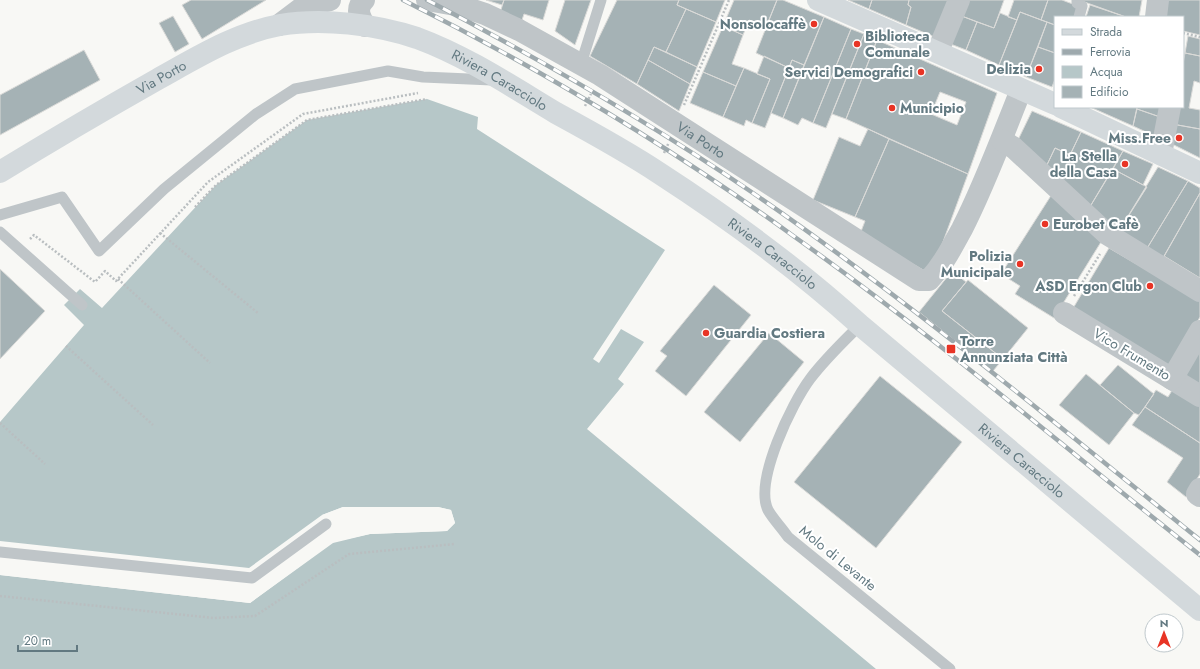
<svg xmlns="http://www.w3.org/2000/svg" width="1200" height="669" viewBox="0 0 1200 669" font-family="Jost,sans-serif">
	<rect width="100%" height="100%" fill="#f8f8f5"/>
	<path fill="#b6c7c8" d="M427 99 478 117 477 129 665 250 593 359 599 363 621 329 644 342 618 379 624 384 587 429 876 669H0V575L250 603 333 543 370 534 447 531 455 523 451 510 438 507H343L322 515 249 568 0 541V422L84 325 64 305 80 289 102 308 216 185 307 120Z"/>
	<path fill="#f8f8f5" d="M343 507H438L451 510 455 523 447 531 370 534 333 542 250 603 0 575V573L250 601 333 541 370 532 446 529 452 522 450 512 438 509H344L324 516 322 515Z"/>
	<path fill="#a5b2b5" stroke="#dadad8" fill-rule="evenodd" d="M191 0H266L202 39 182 5Z
		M486 0H504L502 5Z
		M504 0H549L543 20 524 14 522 20 500 13Z
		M565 0H591L575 45 555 31Z
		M617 0H679L677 5 686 9 666 52 654 47 637 84 590 56Z
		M679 0H725L716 22 677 5Z
		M734 0H777L766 27 749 20 743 35 723 26Z
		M777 0H783L824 17 804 65 792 60 789 68 756 53Z
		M848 0H872L869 9Z
		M872 0H909L908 5 911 7 906 25 869 9Z
		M909 0H952L937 38 906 25 911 7 908 5Z
		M965 0H1004L994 28 959 15Z
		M1014 0H1048L1041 20 1020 12 1017 20 1008 17Z
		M1048 0H1062L1078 6 1075 17H1055V25L1041 20Z
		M1079 0H1142L1139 17H1126Z
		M1168 0H1200V35L1183 31V17H1164Z
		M1090 5 1126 17H1086Z
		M686 9 716 22 697 67 666 52Z
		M1020 12 1047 22 1026 77 999 65Z
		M1000 13 1017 20 999 65 966 50 977 22 994 28Z
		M959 15 977 22 966 50 948 43Z
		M173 16 189 44 175 52 159 23Z
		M824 17 851 29 813 123 802 118 798 125 783 118Z
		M1047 22 1055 25V53L1038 47Z
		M723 26 743 35 732 64 744 68 736 86 703 72Z
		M851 29 864 34 826 128 813 123Z
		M864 34 877 40 846 119 832 114Z
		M1188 36 1200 39V56L1185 53Z
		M877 40 997 93 968 174 846 119ZM940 92 966 102 957 125 931 114Z
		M654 47 697 67 690 84 648 60Z
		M1038 47 1055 53V79L1052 87 1026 77Z
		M84 50 100 80 0 135V95Z
		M1185 53 1200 56V83L1194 81 1189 108 1200 110V129L1172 124 1175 107H1183V64Z
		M764 56 789 68 765 128 752 123 770 79 757 74Z
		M648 60 690 84 679 111 637 84Z
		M792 60 804 65 783 118 771 113Z
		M744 68 770 79 752 123 746 120 744 126 723 117Z
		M703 72 736 86 723 117 690 103Z
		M1090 107H1137L1133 126Z
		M1137 107H1165L1163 118 1137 109Z
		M1137 109 1163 118 1159 138 1133 126Z
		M1032 111 1081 132 1070 155 1055 148 1045 169 1017 142Z
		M1172 124 1200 129V158L1168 142Z
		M868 129 889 139 855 217 813 200 839 137 860 146Z
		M1081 132 1123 151 1088 210 1045 169 1055 148 1070 155Z
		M889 139 968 174 933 269 925 271 860 234 865 221 855 217Z
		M1123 151 1153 164 1143 185 1113 169Z
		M1158 167 1188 181 1146 250 1117 234Z
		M1113 169 1147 187 1117 234 1088 210Z
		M1188 181 1200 188V193L1162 260 1146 250Z
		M1200 193V278L1164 256Z
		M1052 194 1101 242 1054 318 1015 294 1020 286 1001 274Z
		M1109 248 1200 301V317L1170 368 1072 310Z
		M0 269 45 311 0 359Z
		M952 271 966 282 942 311 1003 359 993 371 919 312Z
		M968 280 1028 328 1003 359 942 311Z
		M714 285 751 315 686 396 655 371 667 356 660 351Z
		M769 333 804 362 740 442 704 412Z
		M1200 339V385L1179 373Z
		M1118 365 1154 394 1139 415 1134 413 1100 385Z
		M1086 374 1134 413 1109 445 1059 405Z
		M880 376 962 442 876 548 794 482Z
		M1176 384 1200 398V443L1145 407 1156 390 1168 397Z
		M1145 407 1200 443V474L1186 497 1167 482 1183 458 1132 425Z"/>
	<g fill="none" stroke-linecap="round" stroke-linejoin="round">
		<path stroke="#b9bec0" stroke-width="2.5" stroke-dasharray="2 2" stroke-linecap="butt" d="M1183 33 1200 37
			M684 105 729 0
			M585 106 591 94
			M664 153 669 142
			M195 207 216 185 307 120 427 99
			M160 233 258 313
			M30 239 34 235 95 282 105 271 116 281 208 182 303 114 418 93
			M118 279 210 363
			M1074 296 1100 254
			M66 346 153 425
			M0 423 45 464
			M0 596 214 618 255 616 349 554 455 544"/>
		<path stroke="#bfc5c8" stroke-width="11" d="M1077 0V3L1082 6 1079 17
			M581 64 601 0
			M0 215 62 197 99 251 164 189 256 114 295 89 388 71 423 77 492 80
			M0 232 82 305
			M860 325C843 342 825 359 810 379 792 403 754 481 768 510 773 519 782 528 788 537L950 669
			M0 552 252 578 326 524"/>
		<g stroke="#bfc5c8" stroke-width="22">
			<path d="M364 0C355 9 360 17 365 26"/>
			<path id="s1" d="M427 0 461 6 485 14 519 30 600 75 919 280H929C943 265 952 247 962 229 985 184 1002 137 1021 90"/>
			<path d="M1156 17 1158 0"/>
			<path d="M279 25 303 7 330 0"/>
			<path d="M938 51 959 0"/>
			<path d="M1002 140 1014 148 1107 234 1200 291"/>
			<path d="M1161 154 1170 107"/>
			<path d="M1064 313 1200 396"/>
			<path d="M1172 379 1200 331"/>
			<path d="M1200 489 1197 494 1200 496"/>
		</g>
		<g stroke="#d3d9dc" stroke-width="22">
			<path d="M818 0 1055 104"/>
			<path d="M1061 107 1200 173"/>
			<path id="s2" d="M0 172C52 140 105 109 158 79 196 58 236 33 280 25 323 18 375 24 417 38 466 56 511 86 556 113 591 132 626 151 659 173 730 219 797 268 860 325L1200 610"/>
		</g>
		<g stroke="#9ea9ad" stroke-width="4.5">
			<path id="rail" d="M403 0C539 68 669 146 792 235 933 335 1065 448 1200 555
				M427 0C538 58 646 120 750 191 906 298 1052 421 1200 540"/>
		</g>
		<use href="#rail" stroke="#fff" stroke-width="3" stroke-dasharray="9" stroke-linecap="butt"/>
	</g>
	<g fill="#e83425" stroke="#fff" stroke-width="1.5">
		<circle cx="814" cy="24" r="4"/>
		<circle cx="857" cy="44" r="4"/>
		<circle cx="1039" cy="69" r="4"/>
		<circle cx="921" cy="72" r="4"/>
		<circle cx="892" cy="108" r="4"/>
		<circle cx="1179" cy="138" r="4"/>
		<circle cx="1125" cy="164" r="4"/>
		<circle cx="1045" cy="224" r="4"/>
		<circle cx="1020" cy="264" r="4"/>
		<circle cx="1150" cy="286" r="4"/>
		<circle cx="706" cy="333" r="4"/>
		<rect x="946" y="344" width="10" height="10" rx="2"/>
	</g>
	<g text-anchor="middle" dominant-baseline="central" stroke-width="4" stroke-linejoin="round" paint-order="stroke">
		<g font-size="14" font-weight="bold" fill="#627981" stroke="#fff" text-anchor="end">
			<text x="806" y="24">Nonsolocaffè</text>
			<text x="865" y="36" text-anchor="start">Biblioteca<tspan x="865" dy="16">Comunale</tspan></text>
			<text x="1031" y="69">Delizia</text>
			<text x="913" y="72">Servici Demografici</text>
			<text x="900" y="108" text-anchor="start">Municipio</text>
			<text x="1171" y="138">Miss.Free</text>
			<text x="1117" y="156">La Stella<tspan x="1117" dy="16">della Casa</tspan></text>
			<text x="1053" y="224" text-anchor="start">Eurobet Cafè</text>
			<text x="1012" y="256">Polizia<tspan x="1012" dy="16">Municipale</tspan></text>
			<text x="1142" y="286">ASD Ergon Club</text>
			<text x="714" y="333" text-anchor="start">Guardia Costiera</text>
			<text x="960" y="341" text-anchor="start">Torre<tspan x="960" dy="16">Annunziata Città</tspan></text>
		</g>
		<g font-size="14" fill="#627981" stroke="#fff">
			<text stroke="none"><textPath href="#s2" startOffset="187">Via Porto</textPath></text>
			<text stroke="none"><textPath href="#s2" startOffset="549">Riviera Caracciolo</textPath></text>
			<text stroke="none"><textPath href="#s1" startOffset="310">Via Porto</textPath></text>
			<text stroke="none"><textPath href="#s2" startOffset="873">Riviera Caracciolo</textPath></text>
			<text transform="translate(1132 354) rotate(31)">Vico Frumento</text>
			<text stroke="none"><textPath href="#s2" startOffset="1197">Riviera Caracciolo</textPath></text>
			<text transform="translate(838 558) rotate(39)">Molo di Levante</text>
		</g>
	</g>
	<rect x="1054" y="16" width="130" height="92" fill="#ffffff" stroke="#c0c9cd"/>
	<rect x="1062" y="29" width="20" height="6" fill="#d3d9dc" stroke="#c0c9cd"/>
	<text x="1090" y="36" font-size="12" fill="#627981">Strada</text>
	<rect x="1062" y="49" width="20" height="6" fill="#9ea9ad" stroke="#c0c9cd"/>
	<text x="1090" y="56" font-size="12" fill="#627981">Ferrovia</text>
	<rect x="1062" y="66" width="20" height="12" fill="#b6c7c8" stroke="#c0c9cd"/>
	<text x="1090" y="76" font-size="12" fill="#627981">Acqua</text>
	<rect x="1062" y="86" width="20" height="12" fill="#a5b2b5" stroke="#c0c9cd"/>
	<text x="1090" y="96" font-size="12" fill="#627981">Edificio</text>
	<g transform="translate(1164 633)"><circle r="19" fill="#ffffff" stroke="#c0c9cd"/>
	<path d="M0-3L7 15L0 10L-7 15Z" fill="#e83425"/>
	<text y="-6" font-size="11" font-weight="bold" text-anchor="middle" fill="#627981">N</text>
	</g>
	<path d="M18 645v6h59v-6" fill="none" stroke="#627981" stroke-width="2"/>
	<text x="24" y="645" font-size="12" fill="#627981" stroke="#ffffff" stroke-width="3" paint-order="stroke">20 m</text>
</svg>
